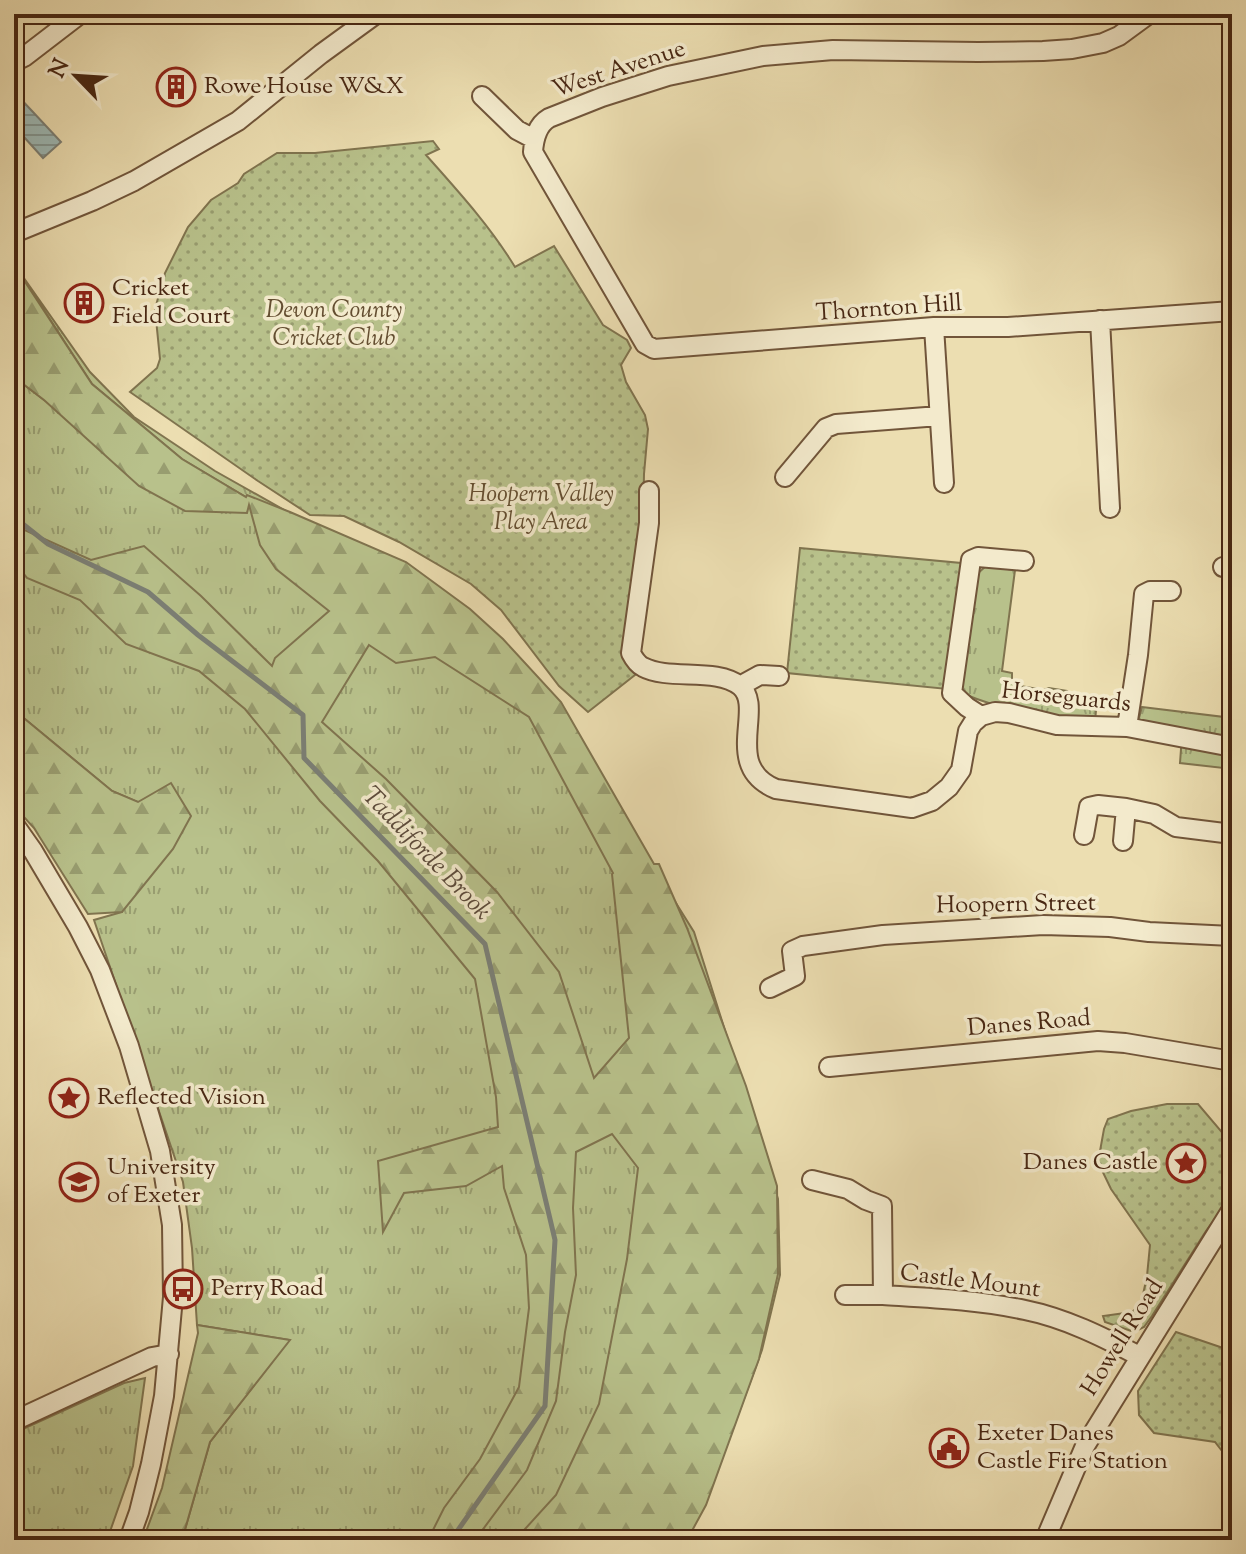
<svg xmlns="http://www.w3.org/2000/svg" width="1246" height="1554" viewBox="0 0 1246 1554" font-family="'Sorts Mill Goudy',serif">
	<defs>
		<pattern id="grass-tufts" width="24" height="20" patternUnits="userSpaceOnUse" patternTransform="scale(2)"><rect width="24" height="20" fill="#b8c18b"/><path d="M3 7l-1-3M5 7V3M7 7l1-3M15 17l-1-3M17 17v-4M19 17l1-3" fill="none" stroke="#989d70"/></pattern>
		<pattern id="forest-firs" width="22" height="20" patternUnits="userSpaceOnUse" patternTransform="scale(2)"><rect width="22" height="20" fill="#b8c18b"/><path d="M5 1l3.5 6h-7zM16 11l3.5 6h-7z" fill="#989d70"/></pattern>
		<pattern id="park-dots" width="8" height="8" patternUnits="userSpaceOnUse" patternTransform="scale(2)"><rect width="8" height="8" fill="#b8c18b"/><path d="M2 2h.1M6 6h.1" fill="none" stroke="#989d70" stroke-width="1.8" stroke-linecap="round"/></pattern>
		<pattern id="water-rules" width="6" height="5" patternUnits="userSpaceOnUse" patternTransform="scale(2)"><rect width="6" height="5" fill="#9db9b6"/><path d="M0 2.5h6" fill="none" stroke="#829693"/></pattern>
	</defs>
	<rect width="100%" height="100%" fill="#ecdeb1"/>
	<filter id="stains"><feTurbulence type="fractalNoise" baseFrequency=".0025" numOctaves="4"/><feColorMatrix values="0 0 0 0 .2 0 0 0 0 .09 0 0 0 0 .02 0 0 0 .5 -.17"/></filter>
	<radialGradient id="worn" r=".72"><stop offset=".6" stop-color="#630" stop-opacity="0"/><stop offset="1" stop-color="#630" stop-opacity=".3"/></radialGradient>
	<path fill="url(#grass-tufts)" stroke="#80744f" stroke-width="2" d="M14 264 90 372 134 417 215 471 357 551 576 743 694 932 778 1199 780 1275 762 1350 706 1502 686 1540H182L210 1442 289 1340 197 1325 192 1248 183 1182 94 920 122 912 138 802 112 791 14 710V377L44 400 249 499 182 459 92 384Z
		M986 566 1015 570 1002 671 1012 673V681L1015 685 1044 690 1049 688 1067 691 1073 697 1097 700 1095 721C1051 719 1005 711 964 694L958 682 976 575Z
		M1142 707 1232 718V769L1180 763 1182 735 1145 728 1139 718Z
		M145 1378 133 1466 107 1540H14V1433L124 1383Z"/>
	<path fill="url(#forest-firs)" stroke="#80744f" stroke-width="2" fill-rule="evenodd" d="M14 265 92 384 182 459 246 497 247 495 290 512 406 562 470 609 503 639 561 702 654 864H659L687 928 746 1086 777 1186 778 1274 759 1359 706 1505 687 1540H515L556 1495 599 1404 627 1259 638 1168 612 1134 576 1152 573 1208 576 1275 565 1332 556 1401 527 1470 475 1540H428L444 1508 480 1459 519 1387 529 1308 526 1255 504 1188 502 1166 466 1186 404 1193 383 1232 378 1161 498 1127 496 1097 475 979 378 861 320 801 245 709 199 671 126 644 80 600 27 578 14 562V537L18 527 91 560 144 546 201 596 272 666 275 658 329 611 276 569 260 545 249 505 247 513 185 511 139 486 44 400 14 377ZM369 645 396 663 435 657 529 717 613 873 612 874 629 1038 594 1078 559 972 497 892 386 779 322 722Z
		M14 710 112 791 138 802 171 783 191 816 173 849 122 912 88 914 34 828 14 806Z
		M197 1325 290 1340 210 1442 182 1540H143L162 1488 198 1333Z"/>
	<path fill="url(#park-dots)" stroke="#80744f" stroke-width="2" d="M433 141 439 149 426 155C458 191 490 226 515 267L554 246 603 325 627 340 631 348 621 365 626 382 645 415 648 429 644 474 640 671 588 712 559 686 501 610 471 584 399 542 344 516 310 515 258 481 130 392 157 368 160 359 155 309 165 273 188 227 211 200 238 183 244 174 277 153H315Z
		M800 548 961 563 947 689 787 673Z
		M1167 1104H1198L1232 1144V1195L1206 1231 1152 1316 1144 1327 1134 1332 1105 1322 1103 1316 1132 1312 1141 1304 1147 1276 1150 1245 1111 1189 1098 1162 1104 1129 1108 1119 1131 1111Z
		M1176 1332 1232 1351V1449L1222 1451 1215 1442 1154 1433 1139 1415 1138 1391Z"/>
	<path fill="url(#water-rules)" stroke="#7b7f75" stroke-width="2" d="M18 96 61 142 43 158 14 126V100Z"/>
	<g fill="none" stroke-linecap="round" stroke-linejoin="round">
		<path stroke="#7b7f75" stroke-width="5" d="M14 517 48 544 148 592 198 635 303 715 304 758 485 944 555 1240 545 1406 451 1540"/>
		<g stroke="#71553a" stroke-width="22">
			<path id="minor" d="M1149 14 1119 36 1103 43 1072 49 1043 51 978 52 833 50 763 56 668 76 602 97 549 118C537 125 534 138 533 152L645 344 654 349 934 327H1008L1232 311
				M14 62 24 57 80 14
				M482 96 517 130 534 139
				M14 233 92 201 134 181 238 121 321 54 376 14
				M1100 320 1110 508
				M934 327 944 483
				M785 477 826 428 836 424 939 416
				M649 491V523L631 653C634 659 637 664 643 667 669 681 716 667 740 686 766 707 721 766 776 789L912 808 932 801 949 787 961 770 968 731 973 723 981 716 995 712 1009 713 1057 725 1127 727 1232 747
				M1223 567 1232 569
				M740 686 760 675 779 676
				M981 716 967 707 952 693 971 560 978 557 1024 561
				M1127 727 1138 655 1144 594 1150 591H1171
				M14 824 33 851 78 927 100 970 129 1046 160 1151 172 1225 173 1297 164 1396 151 1464 139 1512 129 1540
				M1084 835 1089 807 1098 805 1126 808 1154 814 1176 827 1232 834
				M1123 841 1126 808
				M770 988 795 976 792 951 803 946 883 935 1043 925 1110 927 1149 932 1232 936
				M829 1067 1098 1041 1125 1043 1232 1061
				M812 1180 848 1189 866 1200 882 1206 883 1295C930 1298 978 1300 1025 1310 1065 1318 1103 1337 1139 1356
				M845 1295H883
				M14 1421 152 1357 169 1354
				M1045 1540 1085 1446 1232 1209"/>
		</g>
		<use href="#minor" stroke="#f3eacc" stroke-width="18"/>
	</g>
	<defs>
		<g id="building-ring" transform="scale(2)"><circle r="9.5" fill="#f3eacc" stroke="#8f2418" stroke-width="1.5"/><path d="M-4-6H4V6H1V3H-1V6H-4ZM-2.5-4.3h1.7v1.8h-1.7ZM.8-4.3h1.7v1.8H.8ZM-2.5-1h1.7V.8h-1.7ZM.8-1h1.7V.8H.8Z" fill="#8f2418"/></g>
		<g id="sight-ring" transform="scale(2)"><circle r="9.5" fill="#f3eacc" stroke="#8f2418" stroke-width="1.5"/><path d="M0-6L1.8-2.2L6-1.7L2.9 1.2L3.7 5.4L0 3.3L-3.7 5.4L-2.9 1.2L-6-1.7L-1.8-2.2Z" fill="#8f2418"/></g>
		<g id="university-ring" transform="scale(2)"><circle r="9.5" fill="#f3eacc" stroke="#8f2418" stroke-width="1.5"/><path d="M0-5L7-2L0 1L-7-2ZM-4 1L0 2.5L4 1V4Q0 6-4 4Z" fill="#8f2418"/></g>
		<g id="bus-ring" transform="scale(2)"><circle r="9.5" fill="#f3eacc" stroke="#8f2418" stroke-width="1.5"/><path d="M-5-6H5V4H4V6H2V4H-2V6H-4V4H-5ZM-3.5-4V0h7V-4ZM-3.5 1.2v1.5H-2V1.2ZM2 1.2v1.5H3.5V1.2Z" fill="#8f2418"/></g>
		<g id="civic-ring" transform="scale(2)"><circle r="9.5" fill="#f3eacc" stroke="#8f2418" stroke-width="1.5"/><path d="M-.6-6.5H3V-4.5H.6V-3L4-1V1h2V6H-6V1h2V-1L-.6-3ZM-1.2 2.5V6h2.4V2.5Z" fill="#8f2418"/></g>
	</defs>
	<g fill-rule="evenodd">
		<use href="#building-ring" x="176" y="87"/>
		<use href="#building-ring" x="84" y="303"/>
		<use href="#sight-ring" x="69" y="1098"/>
		<use href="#sight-ring" x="1186" y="1163"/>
		<use href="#university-ring" x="79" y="1182"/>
		<use href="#bus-ring" x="183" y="1289"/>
		<use href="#civic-ring" x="949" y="1448"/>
	</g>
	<g text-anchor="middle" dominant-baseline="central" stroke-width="7" stroke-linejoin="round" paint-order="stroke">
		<g font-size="24" fill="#482713" stroke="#f3eacc">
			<text transform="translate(619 70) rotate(-18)">West Avenue</text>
			<text transform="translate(889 309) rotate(-4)">Thornton Hill</text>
			<text transform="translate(1066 698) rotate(6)">Horseguards</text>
			<text transform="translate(1016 905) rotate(-1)">Hoopern Street</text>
			<text transform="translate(1029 1024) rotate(-5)">Danes Road</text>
			<text transform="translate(970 1282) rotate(7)">Castle Mount</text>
			<text transform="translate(1123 1338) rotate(-58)">Howell Road</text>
		</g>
		<g font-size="24" fill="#482713" stroke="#f3eacc" text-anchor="start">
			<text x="204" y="87">Rowe House W&amp;X</text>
			<text x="112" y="289">Cricket<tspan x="112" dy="28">Field Court</tspan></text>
			<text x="97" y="1098">Reflected Vision</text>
			<text x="1158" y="1163" text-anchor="end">Danes Castle</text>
			<text x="107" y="1168">University<tspan x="107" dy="28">of Exeter</tspan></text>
			<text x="211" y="1289">Perry Road</text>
			<text x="977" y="1434">Exeter Danes<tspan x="977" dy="28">Castle Fire Station</tspan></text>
		</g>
		<g font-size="24" font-style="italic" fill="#644e31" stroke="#f3eacc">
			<text x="334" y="311">Devon County<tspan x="334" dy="28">Cricket Club</tspan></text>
			<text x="541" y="495">Hoopern Valley<tspan x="541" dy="28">Play Area</tspan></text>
		</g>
		<g font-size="26" font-style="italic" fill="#5d4c3c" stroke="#f3eacc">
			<text transform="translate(426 854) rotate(46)">Taddiforde Brook</text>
		</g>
	</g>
	<rect width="1246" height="1554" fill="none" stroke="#ecdeb1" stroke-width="48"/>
	<rect x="16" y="16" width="1214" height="1522" fill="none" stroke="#482713" stroke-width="4"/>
	<rect x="24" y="24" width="1198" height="1506" fill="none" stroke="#482713" stroke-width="2"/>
	<g transform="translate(76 76) rotate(295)" stroke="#f3eacc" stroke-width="6" paint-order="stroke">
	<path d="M0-6L14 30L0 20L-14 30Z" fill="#482713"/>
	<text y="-12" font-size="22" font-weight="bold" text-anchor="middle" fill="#482713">N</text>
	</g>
	<rect width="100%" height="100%" filter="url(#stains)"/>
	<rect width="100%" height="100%" fill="url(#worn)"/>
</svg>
